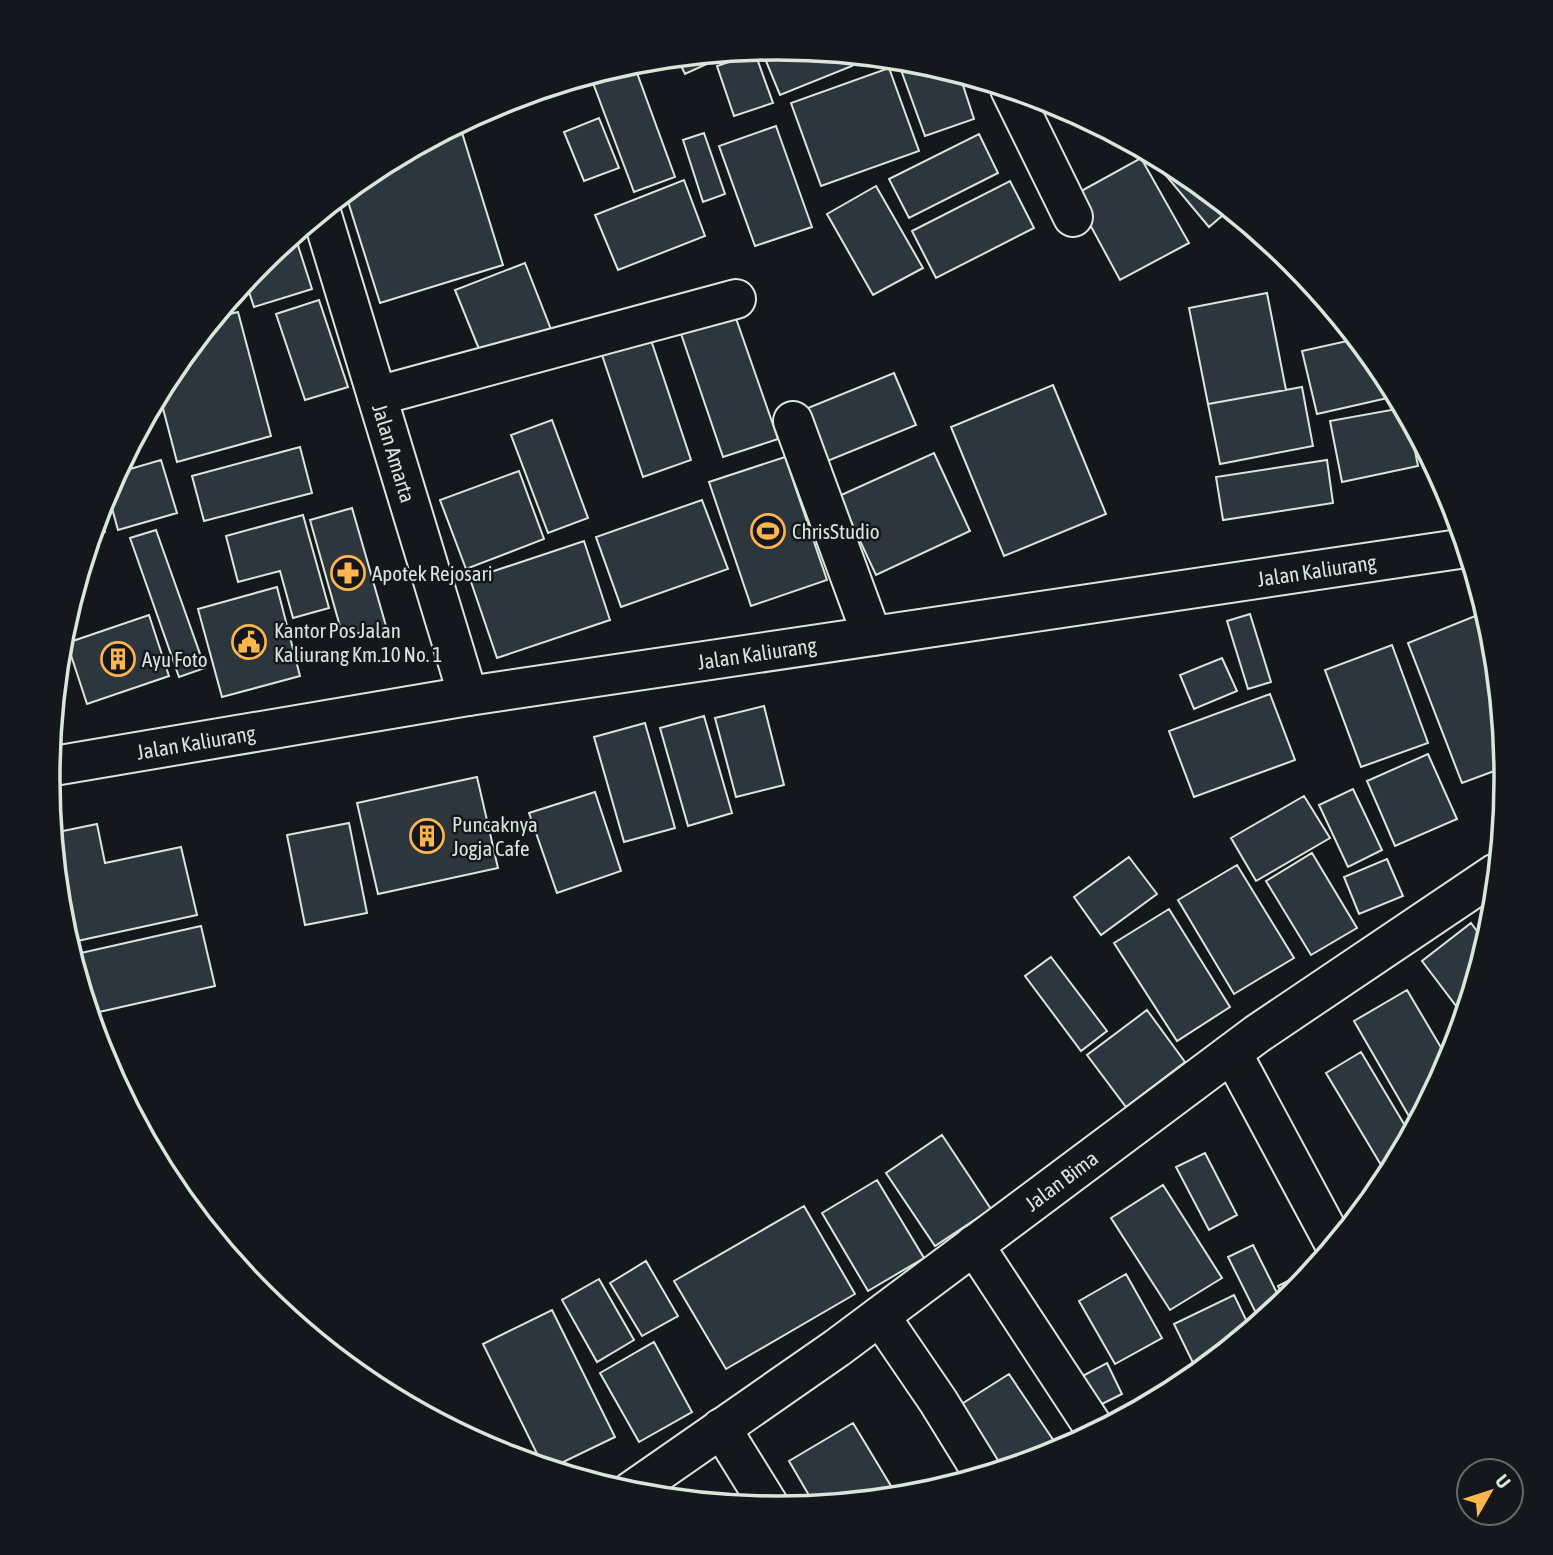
<svg xmlns="http://www.w3.org/2000/svg" width="1553" height="1555" viewBox="0 0 1553 1555" font-family="'Asap Condensed',sans-serif">
	<rect width="100%" height="100%" fill="#14181c"/>
	<path fill="#2c363c" stroke="#d8e6dc" stroke-width="2" d="M776 47 847 54 852 66 780 95 761 49Z
		M735 51 685 74 677 57Z
		M755 53 773 103 734 116 717 66Z
		M897 59 918 61 959 73 974 119 925 136Z
		M633 62 675 177 634 192 590 75Z
		M889 68 919 151 821 186 791 103Z
		M599 118 619 168 584 181 564 132Z
		M459 123 503 265 380 303 345 192 371 170Z
		M776 126 812 227 755 246 719 146Z
		M704 133 725 194 703 202 683 140Z
		M979 134 998 173 909 218 889 179Z
		M1141 158 1189 243 1120 280 1074 195Z
		M1164 161 1181 170 1230 209 1209 227 1158 166Z
		M684 180 705 236 618 270 595 215Z
		M1010 181 1034 228 936 278 912 231Z
		M876 186 923 268 873 295 827 214Z
		M294 233 312 289 254 307 245 280 261 261Z
		M525 263 552 332 483 359 455 290Z
		M1267 293 1286 390 1208 404 1189 308Z
		M319 300 348 387 305 400 276 314Z
		M731 304 778 439 723 457 677 322Z
		M238 312 271 436 177 462 159 393 170 372 214 318Z
		M649 334 691 460 643 477 600 349Z
		M1356 339 1383 371 1388 381 1392 397 1317 414 1302 351Z
		M894 373 916 425 825 462 803 410Z
		M1053 385 1106 514 1004 556 951 427Z
		M1302 387 1313 446 1220 464 1208 404Z
		M1402 408 1409 421 1418 466 1342 482 1330 421Z
		M552 420 588 518 548 533 511 435Z
		M300 447 312 493 204 521 192 476Z
		M934 453 970 531 876 575 839 496Z
		M785 457 827 580 751 606 709 482Z
		M161 460 177 513 118 530 107 490 116 473Z
		M1327 460 1333 503 1223 520 1216 477Z
		M519 471 544 539 466 569 440 500Z
		M702 500 728 569 621 607 596 537Z
		M352 508 386 626 343 637 310 520Z
		M98 513 105 532 91 538Z
		M303 515 329 608 293 618 280 571 238 582 226 536Z
		M156 530 205 668 179 677 130 538Z
		M584 541 610 620 497 658 470 579Z
		M277 587 300 676 222 697 198 609Z
		M1485 612 1492 634 1505 767 1462 783 1408 643Z
		M1250 614 1271 682 1248 689 1227 621Z
		M149 615 169 676 87 704 67 643Z
		M1392 645 1428 743 1361 767 1325 670Z
		M1222 658 1237 691 1194 709 1180 675Z
		M1270 694 1295 760 1194 797 1169 731Z
		M764 706 784 785 736 797 715 718Z
		M704 716 732 813 688 826 660 728Z
		M645 723 675 828 624 842 594 737Z
		M1428 754 1457 819 1395 846 1367 781Z
		M477 777 498 868 378 894 357 803Z
		M1353 789 1382 850 1348 867 1319 805Z
		M595 792 621 871 557 893 529 813Z
		M1304 796 1330 838 1256 881 1231 838Z
		M349 823 367 913 305 925 287 835Z
		M97 824 105 863 181 847 197 915 68 943 61 921 53 833Z
		M1312 853 1357 928 1311 955 1266 881Z
		M1129 857 1157 894 1101 935 1074 897Z
		M1387 859 1403 896 1359 914 1344 877Z
		M1237 865 1294 958 1234 994 1178 900Z
		M1169 909 1230 1007 1177 1041 1114 943Z
		M1471 923 1485 942 1463 1015 1422 961Z
		M201 926 215 986 90 1014 72 955Z
		M1051 957 1107 1031 1081 1051 1025 976Z
		M1407 990 1449 1061 1414 1125 1354 1021Z
		M1147 1010 1185 1062 1126 1107 1087 1055Z
		M1361 1052 1410 1134 1387 1175 1326 1073Z
		M942 1135 991 1209 935 1246 886 1173Z
		M1205 1153 1237 1215 1209 1230 1176 1167Z
		M877 1180 924 1258 868 1291 822 1213Z
		M1163 1185 1222 1278 1170 1310 1111 1218Z
		M804 1206 855 1294 726 1369 674 1281Z
		M1253 1245 1282 1303 1260 1321 1228 1257Z
		M646 1261 678 1316 642 1336 610 1283Z
		M1314 1268 1292 1294 1285 1300 1278 1286Z
		M1126 1274 1162 1338 1115 1364 1079 1301Z
		M599 1279 634 1340 597 1362 562 1300Z
		M1234 1295 1250 1328 1197 1371 1174 1324Z
		M552 1310 615 1437 551 1468 543 1466 483 1344Z
		M654 1342 692 1412 639 1442 600 1373Z
		M1107 1363 1122 1394 1090 1410 1075 1380Z
		M1009 1374 1060 1450 1002 1469 960 1405Z
		M1166 1388 1168 1392 1108 1424 1105 1417Z
		M853 1423 897 1496 814 1504 789 1461Z"/>
	<g fill="none" stroke-linecap="round" stroke-linejoin="round">
		<g stroke="#d8e6dc" stroke-width="42">
			<g id="minor">
				<path d="M1010 89 1073 217"/>
				<path id="s1" d="M321 212 468 696"/>
				<path d="M377 396 736 299"/>
				<path d="M793 421 872 636"/>
				<path d="M1232 1053 1334 1243"/>
				<path d="M974 1245 1096 1431"/>
				<path d="M880 1316 938 1401 983 1474"/>
				<path d="M721 1428 770 1507"/>
				<path id="s2" d="M630 1492 837 1348 1257 1034 1496 873"/>
			</g>
		</g>
		<g stroke="#d8e6dc" stroke-width="42">
			<g id="major">
				<path id="s3" d="M48 767 468 696 1466 548"/>
			</g>
		</g>
		<use href="#minor" stroke="#14181c" stroke-width="38"/>
		<use href="#major" stroke="#14181c" stroke-width="38"/>
	</g>
	<defs>
		<g id="stadium-ring" transform="scale(1.75)"><circle r="9.5" fill="#14181c" stroke="#ffb74d" stroke-width="1.5"/><path d="M0-5a6.5 5 0 1 0 0 10a6.5 5 0 1 0 0-10ZM-3.5-1.8h7v3.6h-7Z" fill="#ffb74d"/></g>
		<g id="pharmacy-ring" transform="scale(1.75)"><circle r="9.5" fill="#14181c" stroke="#ffb74d" stroke-width="1.5"/><path d="M-2-6h4v4h4v4h-4v4h-4v-4h-4v-4h4Z" fill="#ffb74d"/></g>
		<g id="civic-ring" transform="scale(1.75)"><circle r="9.5" fill="#14181c" stroke="#ffb74d" stroke-width="1.5"/><path d="M-.6-6.5H3V-4.5H.6V-3L4-1V1h2V6H-6V1h2V-1L-.6-3ZM-1.2 2.5V6h2.4V2.5Z" fill="#ffb74d"/></g>
		<g id="building-ring" transform="scale(1.75)"><circle r="9.5" fill="#14181c" stroke="#ffb74d" stroke-width="1.5"/><path d="M-4-6H4V6H1V3H-1V6H-4ZM-2.5-4.3h1.7v1.8h-1.7ZM.8-4.3h1.7v1.8H.8ZM-2.5-1h1.7V.8h-1.7ZM.8-1h1.7V.8H.8Z" fill="#ffb74d"/></g>
	</defs>
	<g fill-rule="evenodd">
		<use href="#stadium-ring" x="768" y="531"/>
		<use href="#pharmacy-ring" x="348" y="573"/>
		<use href="#civic-ring" x="249" y="642"/>
		<use href="#building-ring" x="118" y="659"/>
		<use href="#building-ring" x="427" y="836"/>
	</g>
	<g text-anchor="middle" dominant-baseline="central" stroke-width="5" stroke-linejoin="round" paint-order="stroke">
		<g font-size="21" fill="#d8e6dc" stroke="#14181c">
			<text stroke="none"><textPath href="#s1" startOffset="252">Jalan Amarta</textPath></text>
			<text stroke="none"><textPath href="#s3" startOffset="1284">Jalan Kaliurang</textPath></text>
			<text stroke="none"><textPath href="#s3" startOffset="718">Jalan Kaliurang</textPath></text>
			<text stroke="none"><textPath href="#s3" startOffset="150">Jalan Kaliurang</textPath></text>
			<text stroke="none"><textPath href="#s2" startOffset="532">Jalan Bima</textPath></text>
		</g>
		<g font-size="21" fill="#d8e6dc" stroke="#14181c" text-anchor="start">
			<text x="792" y="531">ChrisStudio</text>
			<text x="372" y="573">Apotek Rejosari</text>
			<text x="274" y="630">Kantor Pos Jalan<tspan x="274" dy="24">Kaliurang Km.10 No. 1</tspan></text>
			<text x="142" y="659">Ayu Foto</text>
			<text x="452" y="824">Puncaknya<tspan x="452" dy="24">Jogja Cafe</tspan></text>
		</g>
	</g>
	<path d="M0 0H1553V1555H0ZM777 60H777A717 717 0 0 1 1494 777V779A717 717 0 0 1 777 1496H777A717 717 0 0 1 60 779V777A717 717 0 0 1 777 60Z" fill="#14181c" fill-rule="evenodd"/>
	<path fill="none" stroke="#d8e6dc" stroke-width="3.5" d="M777 60H777A717 717 0 0 1 1494 777V779A717 717 0 0 1 777 1496H777A717 717 0 0 1 60 779V777A717 717 0 0 1 777 60Z"/>
	<g transform="translate(1490 1492) rotate(51)"><circle r="33" fill="#14181c" stroke="#626a69" stroke-width="2"/>
	<path d="M0-5L12 26L0 18L-12 26Z" fill="#ffb74d"/>
	<text y="-10" font-size="19" font-weight="bold" text-anchor="middle" fill="#d8e6dc">U</text>
	</g>
</svg>
